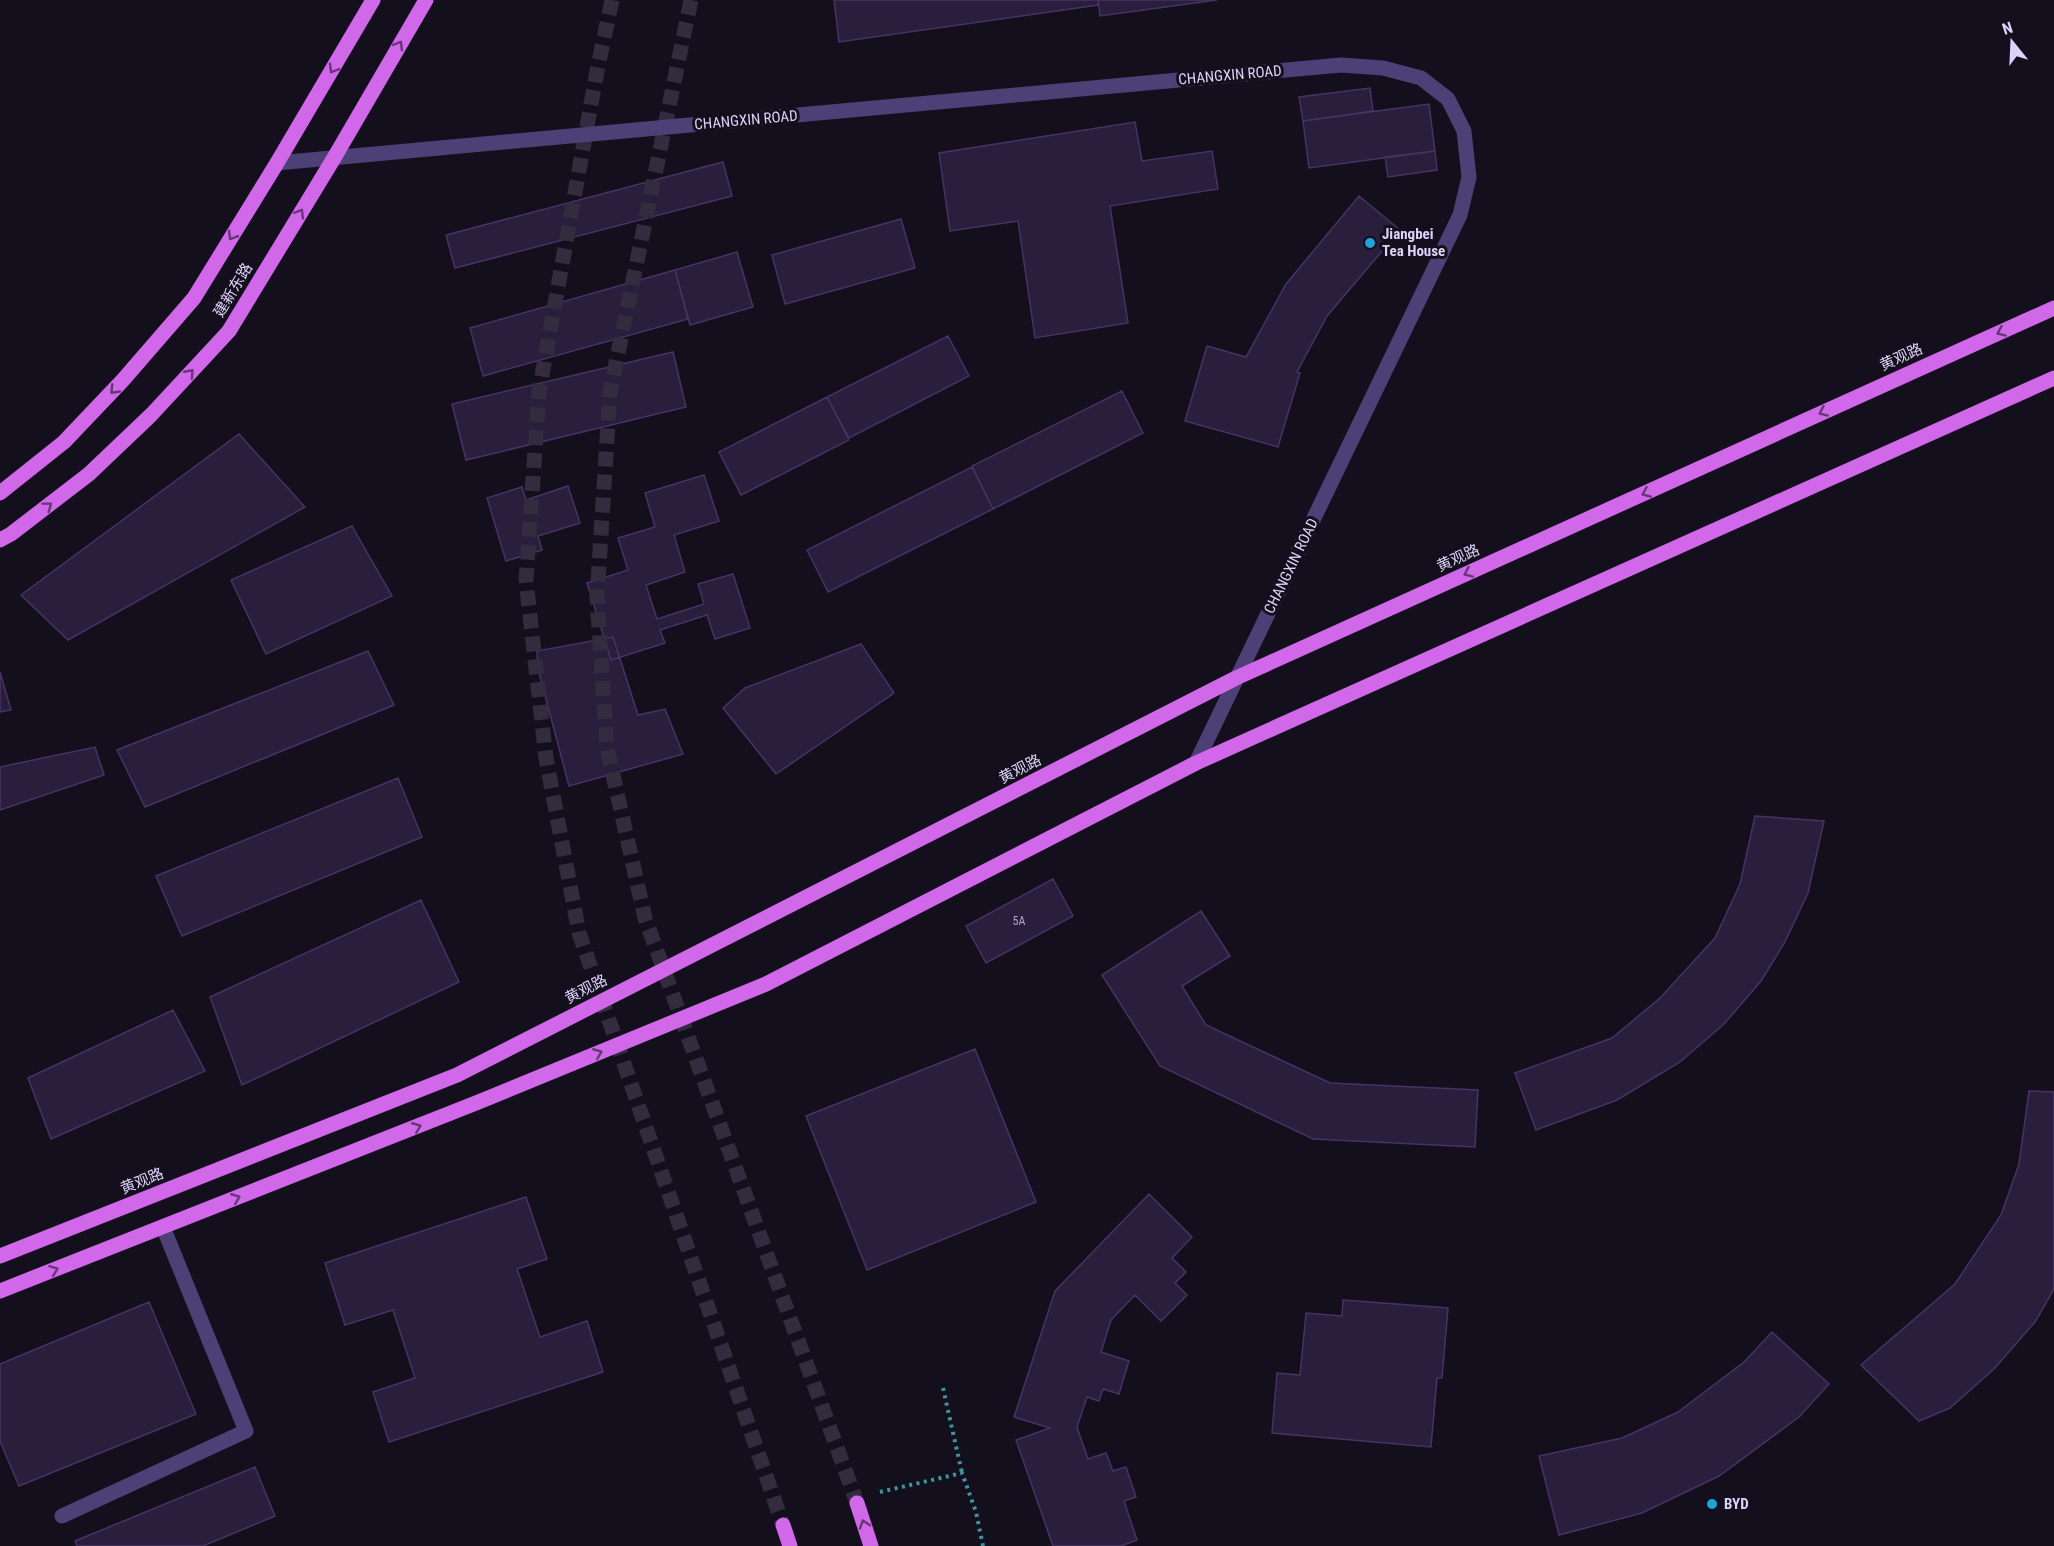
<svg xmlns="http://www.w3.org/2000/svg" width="2054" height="1546" viewBox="0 0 2054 1546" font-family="'Roboto Condensed','Noto Sans SC',sans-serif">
	<rect width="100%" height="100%" fill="#140f1d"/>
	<path fill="#291e3c" stroke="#463364" stroke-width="1.5" d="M834 0H1098V5L839 42Z
		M1098 0H1217L1100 16Z
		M1370 88 1373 111 1303 121 1299 97Z
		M1429 104 1435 151 1309 168 1303 121Z
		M1135 122 1142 161 1212 151 1218 189 1110 206 1128 323 1035 338 1018 221 950 231 939 153Z
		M1435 151 1437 170 1388 177 1385 157Z
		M723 162 732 196 455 268 446 235Z
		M1359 196 1400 230 1327 316 1297 372 1300 373 1278 447 1185 421 1207 346 1246 357 1286 284Z
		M901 219 915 268 785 304 772 255Z
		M737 252 753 307 690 325 675 270Z
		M675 270 688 319 483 376 470 328Z
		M948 336 969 376 849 438 827 397Z
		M673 352 686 407 466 460 452 404Z
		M1122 391 1143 433 993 509 972 466Z
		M827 397 849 440 741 495 719 452Z
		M239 434 305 507 68 640 21 595Z
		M972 467 993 509 828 592 807 550Z
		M704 475 719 521 674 535 685 572 646 585 657 619 704 604 698 584 733 574 750 628 715 639 707 615 660 630 665 643 611 660 587 583 628 570 618 538 655 527 645 493Z
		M568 486 580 523 538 536 542 550 506 561 487 498 522 487 526 500Z
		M352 526 392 596 266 654 231 580Z
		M613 637 638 715 665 709 683 754 569 786 538 669 537 651Z
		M861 644 894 693 776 774 723 708 745 688Z
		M368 651 394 705 145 807 117 750Z
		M0 672 11 710 0 712Z
		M95 747 104 775 0 810V767Z
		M398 778 422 837 182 936 156 876Z
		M1755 816 1824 821 1808 893 1785 942 1761 981 1724 1024 1680 1062 1617 1100 1536 1130 1515 1073 1612 1038 1660 998 1715 938 1740 884Z
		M1053 879 1073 916 986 963 966 926Z
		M421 900 459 982 242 1085 210 997Z
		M1201 911 1230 956 1182 986 1206 1025 1330 1083 1478 1090 1475 1147 1313 1139 1160 1066 1102 975Z
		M173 1010 205 1071 51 1139 28 1078Z
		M975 1049 1036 1202 867 1270 806 1116Z
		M2029 1091 2054 1092V1289L2035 1322 1994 1369 1950 1408 1919 1421 1861 1365 1955 1284 2001 1215 2019 1164Z
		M1149 1194 1192 1237 1172 1258 1186 1272 1175 1283 1187 1295 1161 1321 1135 1295 1111 1320 1101 1352 1129 1361 1119 1394 1103 1389 1099 1401 1087 1397 1077 1427 1088 1459 1106 1453 1113 1471 1126 1467 1136 1497 1124 1501 1137 1540 1121 1546H1053L1016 1440 1050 1428 1014 1417 1055 1291Z
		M526 1197 547 1259 517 1269 540 1337 587 1321 603 1372 389 1442 373 1392 415 1378 393 1310 345 1325 325 1263Z
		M1343 1300 1448 1308 1442 1378H1437L1431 1447 1272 1433 1277 1373 1300 1375 1306 1313 1342 1316Z
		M149 1302 196 1414 19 1486 0 1441V1364Z
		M1772 1332 1829 1384 1799 1417 1719 1476 1642 1513 1559 1535 1539 1456 1622 1438 1678 1412 1744 1362Z
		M255 1467 275 1516 203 1546H77L75 1541Z"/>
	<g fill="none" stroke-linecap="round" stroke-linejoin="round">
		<path stroke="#322c3e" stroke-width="15" stroke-dasharray="15 8" stroke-linecap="butt" d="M612 0 597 71 539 392 526 580 546 758 579 933 783 1525
			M691 0 610 392 597 598 607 748 645 918 857 1503"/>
		<path stroke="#3e95a1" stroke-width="4" stroke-dasharray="3 4.5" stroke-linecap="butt" d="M943 1388 962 1473
			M880 1492 962 1473 976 1512 983 1546"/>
		<path stroke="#4c4076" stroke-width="15" d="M277 163 1341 65 1383 68 1421 78 1448 99 1464 131 1469 177 1460 215 1196 763
			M62 1516 246 1431 163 1227"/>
		<path stroke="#d168ea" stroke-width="15" d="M0 493 64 442 123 380 194 298 277 163 373 0
			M0 540 11 534 89 474 151 415 229 331 334 158 426 0
			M0 1256 457 1075 1236 678 2054 308
			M0 1291 476 1103 766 984 1196 763 2054 378
			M857 1503 871 1546
			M783 1525 790 1546"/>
	</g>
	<defs><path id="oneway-chevron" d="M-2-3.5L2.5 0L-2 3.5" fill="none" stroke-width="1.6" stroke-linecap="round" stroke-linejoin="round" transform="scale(1.5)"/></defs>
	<g stroke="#693779">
		<use href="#oneway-chevron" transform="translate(399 45) rotate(-59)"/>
		<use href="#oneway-chevron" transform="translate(333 69) rotate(120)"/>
		<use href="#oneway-chevron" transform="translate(300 213) rotate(-59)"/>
		<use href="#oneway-chevron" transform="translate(232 236) rotate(121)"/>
		<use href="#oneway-chevron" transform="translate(2001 332) rotate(156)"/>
		<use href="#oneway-chevron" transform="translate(190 373) rotate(-48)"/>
		<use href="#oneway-chevron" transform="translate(114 390) rotate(134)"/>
		<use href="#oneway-chevron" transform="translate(1823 412) rotate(156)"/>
		<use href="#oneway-chevron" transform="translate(1646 493) rotate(156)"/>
		<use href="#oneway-chevron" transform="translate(48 506) rotate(-37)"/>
		<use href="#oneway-chevron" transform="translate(1468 573) rotate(156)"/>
		<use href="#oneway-chevron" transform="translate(598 1053) rotate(-22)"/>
		<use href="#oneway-chevron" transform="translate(417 1127) rotate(-22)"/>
		<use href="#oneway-chevron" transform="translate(236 1198) rotate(-22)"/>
		<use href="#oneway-chevron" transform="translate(54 1270) rotate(-21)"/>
		<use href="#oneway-chevron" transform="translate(864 1524) rotate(-108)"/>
	</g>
	<g fill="#1fa3d8" stroke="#140f1d" stroke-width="2">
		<circle cx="1370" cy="243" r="6"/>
		<circle cx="1712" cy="1504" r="6"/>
	</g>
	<g text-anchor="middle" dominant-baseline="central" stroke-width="6" stroke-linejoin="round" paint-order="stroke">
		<g font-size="12" fill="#b0a5ca">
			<text x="1019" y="921">5A</text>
		</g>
		<g font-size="15" fill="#ddd2f9" stroke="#140f1d">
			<text transform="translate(1230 75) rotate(-5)">CHANGXIN ROAD</text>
			<text transform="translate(746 120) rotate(-5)">CHANGXIN ROAD</text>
			<text transform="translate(233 290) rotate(-59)">建新东路</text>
			<text transform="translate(1901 357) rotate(-24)">黄观路</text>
			<text transform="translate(1458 558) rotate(-24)">黄观路</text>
			<text transform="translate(1291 566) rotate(-64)">CHANGXIN ROAD</text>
			<text transform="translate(1020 769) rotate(-27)">黄观路</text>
			<text transform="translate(586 989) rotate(-27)">黄观路</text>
			<text transform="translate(142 1181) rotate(-22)">黄观路</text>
		</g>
		<g font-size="15" font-weight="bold" fill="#ddd2f9" stroke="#140f1d" text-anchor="start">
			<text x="1382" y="234">Jiangbei<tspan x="1382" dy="17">Tea House</tspan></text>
			<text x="1724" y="1504">BYD</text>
		</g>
	</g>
	<g transform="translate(2012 42) rotate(342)" stroke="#140f1d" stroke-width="4.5" paint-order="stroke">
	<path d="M0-4.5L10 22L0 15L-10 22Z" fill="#ddd2f9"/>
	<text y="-9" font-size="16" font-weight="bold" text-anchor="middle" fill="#ddd2f9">N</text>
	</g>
</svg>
